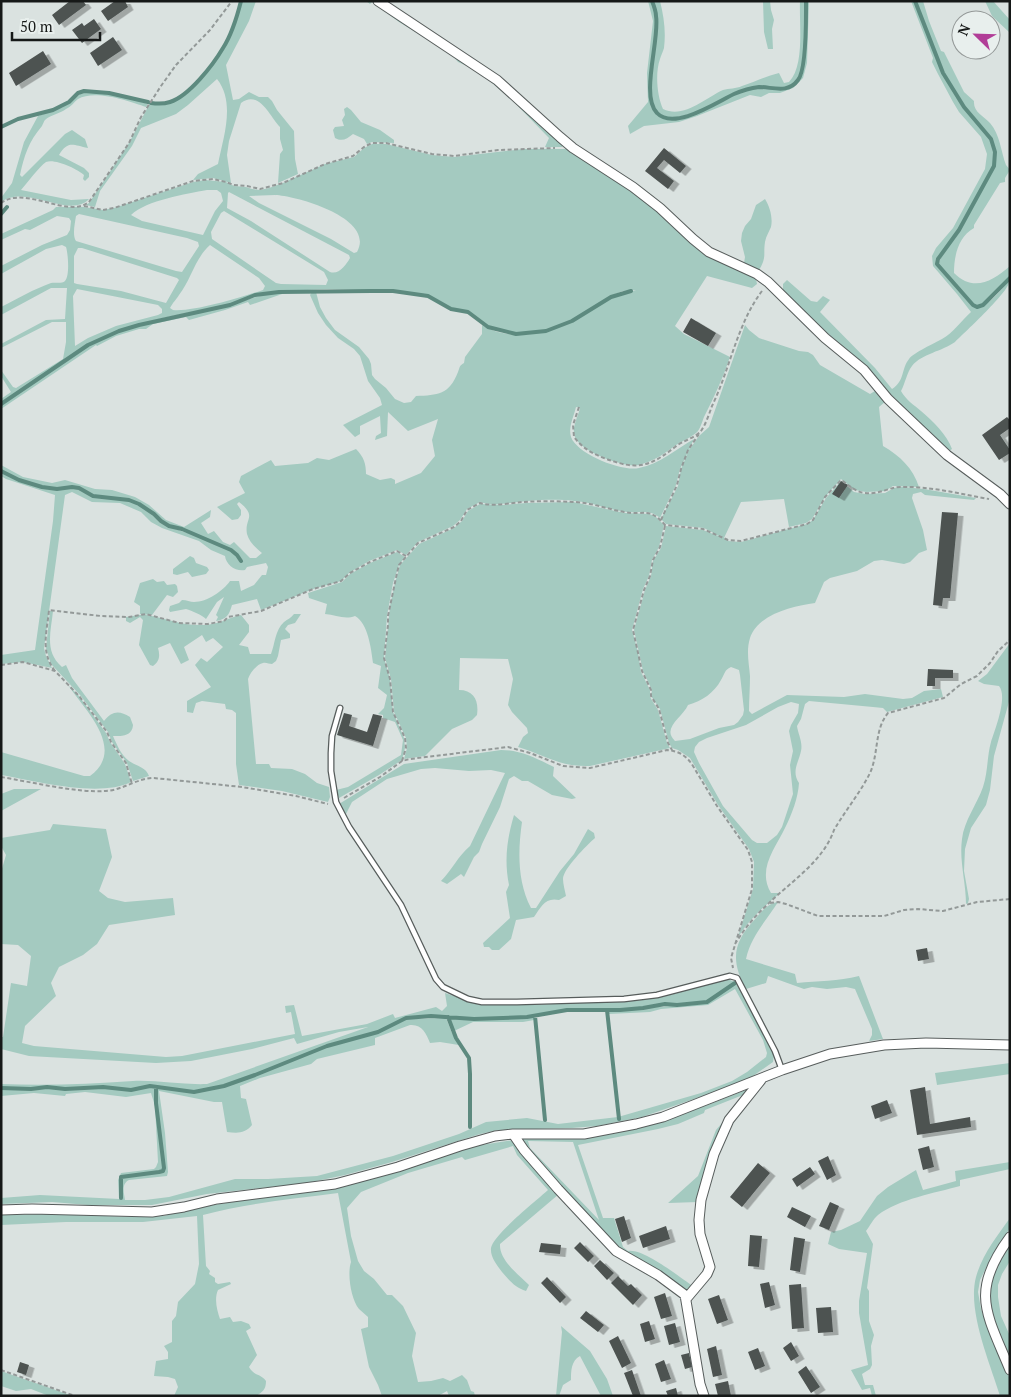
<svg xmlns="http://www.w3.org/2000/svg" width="1011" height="1397" viewBox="0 0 1011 1397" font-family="'PT Serif',serif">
	<defs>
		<filter id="shadow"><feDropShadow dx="5.5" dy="3" stdDeviation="0" flood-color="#0004"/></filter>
	</defs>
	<rect width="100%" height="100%" fill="#dae2e0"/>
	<path fill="#a4cac0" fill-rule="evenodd" d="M242 1H256L249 21 226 65 233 100 239 99 249 92 259 97H268L272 101 277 110 294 131 295 159 298 174 278 183 280 154 283 150 280 139V127C270 117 259 89 241 103L229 141 227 155 231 183 213 178 193 180 198 174 218 164C223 138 236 103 217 79L188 105 176 114 141 128 132 146 100 191 95 207 86 205 89 203 129 143 150 103C154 104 158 105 162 105 186 104 212 67 224 48 232 34 238 17 242 1Z
		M366 1H375L481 70 563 145 562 147H545L549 138 512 100 478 71 458 62 450 53 399 22 372 2 370 4Z
		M648 1H651L656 16V24L651 67 650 99C659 144 712 104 735 94 741 92 748 91 754 89 769 85 788 97 800 80 808 68 807 18 807 1H809L807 63 803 78 793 88 780 93H769L761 97 750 95 697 116 679 122 644 126 630 134 628 126 648 102 647 73 653 21Z
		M653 1H660C664 17 666 32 664 48 663 52 661 55 660 59 655 73 657 96 663 109 684 119 705 98 723 90 729 88 736 89 742 86 755 82 766 76 779 73L784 83 789 82C805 65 799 24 800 1H805L804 60 798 79C783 95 773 84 755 87 744 89 733 94 723 99 606 161 672 53 653 1Z
		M763 1H770L771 10 774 20 772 29 773 49H768L764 32Z
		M911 1H914L942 73 964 107 990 139 994 152 993 166 958 230 937 259 936 265 972 306C986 311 1001 289 1010 280 1010 291 965 332 955 342 943 351 921 354 912 366 907 372 905 384 901 391 906 400 914 405 921 411 933 421 947 435 952 449L949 451 887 393 867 367 819 326 783 290V284L787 280 811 301 817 302 823 296 830 300 820 312 875 368 892 389C905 381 901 369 909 359 913 353 935 343 942 339 953 333 962 320 971 312L957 294 933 266 932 256 936 248 953 228 985 169 987 154 981 137 959 112 953 102 938 74 932 62 933 58Z
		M916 1H923L929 21 941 51 944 52 964 92 974 101C973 112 984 116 990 123 1000 134 1001 152 1006 165L1010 170 1005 178V182L1000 183 974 225V228C958 237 954 256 954 273 973 292 992 282 1010 266V277L983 304 977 306 973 304 938 264 944 252 960 231 994 166 995 152 992 138 965 106 944 72Z
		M985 1H993L1010 20V33L992 16Z
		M86 92 123 96 148 104 146 107C130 101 94 89 78 99 74 102 71 107 66 109 61 113 50 115 45 120 44 121 43 124 42 126 29 141 24 156 20 175L22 177 65 134 72 130 85 139 88 148C73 145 68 140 59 155L84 168 89 173V177L85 181 83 179 84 175C78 169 54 158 46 162 39 167 27 183 21 190L71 200 89 199C69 220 27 183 1 202V198L12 183 24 142 38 116 63 107 80 94Z
		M347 107 351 110 361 122 380 130 394 140V143L372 142 367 144 364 139 353 134C347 139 342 142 335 138L333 130 335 127 344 126 342 120 345 115 344 109Z
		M372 144H386L432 155 454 157 524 149H567L632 189 697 246 756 279 757 284 752 288 707 276 675 326 684 334 730 357C723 378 714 397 704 417 702 422 700 430 696 433 690 438 682 441 676 445 664 454 654 461 639 465 624 468 581 452 575 437 571 428 578 417 580 408L576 407C574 416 568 427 571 437 577 454 622 472 639 468 660 464 676 449 694 439L680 469 676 485 660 518C650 509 640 513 627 512 609 510 592 502 574 501 559 499 542 500 527 501 512 502 495 507 480 502L467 509 460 520 453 526 418 542 406 555 397 550 369 561 349 573 341 581 313 589 261 610 257 599 232 605C229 615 227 619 216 621L218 617 216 615 224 597 217 602 206 619C202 615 192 611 186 609L170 612 169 610 170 606 179 603 182 600C187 600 190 602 194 602 207 602 223 591 230 581H239L241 591 254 585 262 575H266L268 567 266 563 247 567 245 570C236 572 226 565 225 556L211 550 199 541 162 528 151 522 141 512 120 503 92 502 72 492 65 495 44 648 46 656 52 668 23 662 1 664V655L35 650 53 521 55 495 6 479 1 476V472C17 481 37 489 55 490 62 490 68 487 74 488 81 489 86 494 92 496 106 501 123 497 137 504 149 509 156 521 168 526 187 534 220 541 235 554 238 557 239 561 241 563L238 555 231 549 182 528 169 525 161 521 154 513 140 503 129 499 93 495 72 486 57 488 43 486 20 479 1 470V465L23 477 52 483 65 480 95 489 112 490 135 497 149 505 166 520 184 527 211 510 210 517 201 523 208 534 214 531 223 542 230 545 234 542 250 558H256L262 553C257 549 249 542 247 534 244 518 258 517 239 502L237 504 241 510V515L238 519 232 520 217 507 245 493 239 482 241 476 271 460 275 466 308 463 317 458 329 460 356 449C364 457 366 464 366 474L380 480 391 478 395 480V484L421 473 435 456 432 440 438 419 408 431 388 412 387 436 375 440 376 436 381 433 380 416 360 426V434L355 437 343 425 382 405 380 398 368 381 360 356 354 349 338 338 326 325 318 313 310 295 312 292H316L320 307 326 318 335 330 359 347 369 359 371 364 372 375 375 379 386 388 395 399 404 403 411 402 416 396C438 395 449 395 458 372 460 367 459 366 464 363L465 357 482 334V325C509 342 547 334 574 321 587 315 598 305 610 298 618 294 627 293 636 290L623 291 610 296 572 320 546 330 516 333 488 327 468 311 452 308 428 296 393 290H370L327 289 267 292 255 295 230 304 163 318 119 330 88 344 1 403V399L11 392 1 376V370L13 387 16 388 63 359 66 342V322H52L1 348V344L46 320 65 319 67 288H51L1 315V307C17 299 34 289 51 283 55 282 62 284 65 281 70 276 68 253 66 247L62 245 46 249 1 274V266L42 245 67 235 70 230 71 221 69 218 57 216 30 230 25 229 1 240V234L53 210 56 207H84L103 210 114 208 193 182 205 180 226 182 234 186 246 187 252 189 260 190 269 188 283 183 325 164 354 157 364 148ZM207 190H217L221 193 223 201 215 211 203 235 142 221 131 215C147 200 186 194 207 190ZM229 192 349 255 350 258C346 265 339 275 330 272L251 221 227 208 228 193ZM275 195C297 196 376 218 357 252L354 253 331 239 259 203 249 196ZM224 211 324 272 328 280 326 285 281 284 276 283 212 239 211 232 221 213ZM79 214 187 238 198 242 199 246 182 272 176 271 76 241C72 235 75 223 76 216ZM210 245 259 278 265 286 263 290C242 297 194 312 173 310L170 308C173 302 176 300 179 295 191 280 195 258 210 245ZM78 248H82L177 278 179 280 166 303 121 291 77 284 74 283V256ZM77 289 158 305 162 309V313L158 315 116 326 88 338 75 346 73 296Z
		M765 199C770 207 773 218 771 227 769 232 766 236 765 242 763 255 767 257 759 270L744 263 745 257 741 241 742 233 745 226 751 219 756 205Z
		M285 293 250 305 248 302 225 310 189 320 186 317 153 324 146 329H139L116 336 97 346 96 345 1 409V405C33 384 70 354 104 338 141 321 183 316 222 307 244 302 263 292 285 293Z
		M745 325 749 330 759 338 799 351 808 352 813 355 820 365 870 394 875 391 886 401 879 407 883 446C900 456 913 468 919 487L893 486 885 491 866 492 855 490 841 479 825 497 812 519 806 523 789 527 784 499 741 502 724 538 728 541 741 542 807 524 813 520 826 498 841 481 854 492 865 494 885 493 894 488 902 487 924 489 976 498 974 500 925 495 921 492 913 494 912 498 923 530 927 550 919 553 910 562 904 564 882 560 874 561 857 571 830 578 824 582 815 603C793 606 758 614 750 638 746 651 749 663 750 676 750 688 749 700 749 711L752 714 787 695 844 697 865 694 903 699 912 698 924 691 941 689 943 697 887 712 883 708 873 707 809 701 805 704 801 719 797 726C798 734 803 742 801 751 799 762 791 771 799 783 798 798 792 814 785 828 775 849 757 869 771 893H780C764 906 749 920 738 937L753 889 754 862 749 849 718 805 690 758 678 750 672 748 669 743 660 709 651 696 652 690 643 671 634 630 645 590 651 576 653 561 661 548 666 526 703 530 721 537 704 528 666 524 661 519 678 486 681 469 689 450 699 436 709 427ZM731 667 739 670 740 675 744 710 743 715 738 722 734 725 719 728 690 739 675 741C661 728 683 717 688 705 702 701 714 693 721 680 725 674 724 670 731 667ZM791 702 799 704 798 713 791 725 789 731 793 751 790 765 793 794 782 827 777 835 767 843H757L752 840 723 806 699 763 694 752 695 747 699 742 707 738 746 725 778 707Z
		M573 502 625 513 649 514 655 516 664 525 659 547 652 560 649 576 643 589 632 630 638 652 641 672 650 690V697L658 710 667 743 670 748 590 766C559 767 545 755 518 747L523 737 528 733 527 728 512 712 508 705 513 679 508 659 460 658 459 690C474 690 479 701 477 715L472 720 452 729 425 756 404 759 407 748 406 738 394 712 391 679 385 658 390 606 395 583 400 565 419 544 454 528 462 521 468 511 480 504 503 505 526 503Z
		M397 552 405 557 399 565 393 583 387 616 384 658 390 679 393 712 404 738 405 748 402 760 379 775 339 798 336 790 348 787 401 755 403 740 395 722 383 718V715L378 714 384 708 387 695 378 688 381 666 373 663C371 648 368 623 355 616 345 620 336 615 325 614L327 604 309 598 308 593 342 582 350 574 370 563Z
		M190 556 194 558 196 563 207 567 209 570 206 574 192 577 188 572 177 575 173 574V569Z
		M153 579 157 582 164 581 167 585 175 584 177 586 178 592 173 597 167 595 152 615 140 614V606L134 602 140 583Z
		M50 611H53C51 631 44 652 62 667L66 665 72 678 104 721C112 711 119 710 130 717L133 725C132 737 121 736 113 736 117 745 121 755 129 761 136 766 146 767 149 776L133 781 127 763 112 742 108 732 80 695 51 664 46 648Z
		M294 614H301L295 623 288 625 285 629 290 634V638L281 640 278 656 276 661 272 664C269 664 266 662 263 663 257 664 250 673 248 679L256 764H269L271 768 292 769 305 774 317 783 329 787 330 797 328 802 282 791 239 785 236 764V713L232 710 226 709 225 704 202 701 196 703 193 713 187 712V701L211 687 195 665 201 658 207 662 223 647 213 638 206 642 202 635 184 647 189 660 181 664 170 643 158 648C160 655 160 661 153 666L150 665 139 645 143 620 140 617 130 623 126 621V617C133 617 139 614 146 615 166 618 182 626 203 625 217 625 228 618 241 615L249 625V632L239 645 248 647 250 654H271C275 644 275 630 284 622 288 619 291 618 294 614Z
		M1010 643V698L994 756 990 790 986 805 971 828 965 849 964 871 969 899 968 903 966 904C966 882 959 861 962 839 964 821 977 804 983 787 988 772 987 756 991 742 995 729 1008 697 999 686L984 684 978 681 987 674Z
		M68 685 79 696 106 733 110 742 125 764 131 782C99 798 36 781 1 775V752L84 776H90C127 749 84 709 68 685Z
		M501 750C521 750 537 759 554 767L553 776 576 798 572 799 552 795 528 781H522L514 776 509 779 500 807 482 844 479 852 474 857 464 877 461 874 447 884 441 881C452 870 458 856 470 846L505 773 491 770 469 771 435 768 421 769 387 779 352 802 344 818 339 804 404 764Z
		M14 789H41L1 811V794Z
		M514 815 522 822C518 850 517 881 531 908H536L560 871 574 854 588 829 594 833 595 838C587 845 563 869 563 879 563 884 565 891 566 896L559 900C545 897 541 907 534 917L516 920 511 939 499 950H492L489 947H484L483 943 510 918 506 892 509 885C504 860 507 839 514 815Z
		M53 824 106 829 112 857 99 891 108 898 125 902 173 898 175 915 109 925 97 944 83 955 59 967 51 983 56 996 25 1026 22 1043 34 1046 166 1057 182 1056 295 1034 291 1012 286 1013 285 1006 294 1005 302 1036 367 1024 393 1014 395 1018 436 1007 442 1011 447 1006 445 993 480 1005H531L642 1000 674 994 719 980H730L735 982 707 1001 676 1004 665 1003 643 1007 620 1009H567L527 1016 474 1018 431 1015 406 1017 378 1031 327 1045 255 1075 224 1085 194 1091 150 1085 131 1089 103 1086 65 1088 47 1086 31 1088 1 1087V1084C45 1086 89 1084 133 1081 158 1080 182 1085 207 1084L368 1027 339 1032 297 1044 294 1038 252 1049 191 1061 156 1063 29 1056 1 1049V1037H3L11 983 27 986 31 956 18 945 1 944V872L6 855 1 846V838L50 830Z
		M778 902C766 921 751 936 746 959L795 974 797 983C818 981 838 981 859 976L883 1039 869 1041 872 1035V1029L855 989 846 987 827 989 812 987 804 989 768 976 766 983 746 989C730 960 733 942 756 918 763 910 767 904 778 902Z
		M736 983 772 1049 774 1055 773 1062 753 1076 720 1090 642 1117 597 1126 572 1128 498 1130 480 1134 392 1162 345 1175 307 1183 207 1194 152 1205H88L52 1202 1 1204V1198L40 1195 119 1199 118 1180 121 1173 154 1169 156 1167 158 1162 155 1106 151 1093 126 1097 85 1092 66 1094 65 1096 34 1093 1 1096V1089L47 1088 65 1090 103 1088 131 1091 142 1088 155 1087V1104L163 1168 162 1170 158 1171 120 1177V1199L121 1200 122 1178 159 1173 163 1172 165 1168 157 1103V1088L194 1093 224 1087 255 1076 327 1047 378 1032 407 1019 446 1018 452 1033 459 1045 440 1042 430 1043C426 1033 422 1024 410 1025L375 1038V1045L317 1059 311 1064 260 1078 240 1086 241 1098 246 1099 252 1125C245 1134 237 1133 227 1132L222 1102H214L159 1091 165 1133 168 1172 167 1176 129 1180C121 1184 124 1193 125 1200H145L169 1197 235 1179H268L317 1176 393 1156 459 1134 486 1122 527 1118 558 1124 618 1117 701 1093 732 1081 747 1072 766 1057 767 1053 763 1040 735 989 708 1005 661 1009 650 1012 609 1014 608 1011 707 1003Z
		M534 1017V1020L523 1022H473L454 1031 449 1018 474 1020Z
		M1010 1063V1074L937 1085 935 1073Z
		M753 1087 748 1093 705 1110 704 1113 678 1124 658 1129 578 1145 603 1218H614L623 1247 628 1251C643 1248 681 1278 694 1287L687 1292 621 1249 577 1204 522 1140 526 1138C545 1138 565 1140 584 1138 643 1132 698 1109 753 1087ZM528 1141 573 1142 599 1220 530 1148Z
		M728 1116 698 1202 668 1203 698 1176 716 1130Z
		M514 1140 559 1194 500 1244C499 1260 519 1275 529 1285L526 1291C515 1288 509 1280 502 1272 497 1265 490 1257 491 1248 493 1235 537 1200 548 1190L517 1155 513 1146 465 1160 462 1157 408 1173 361 1192 347 1208 351 1236 358 1261 364 1271 374 1279 387 1295H392L403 1306 416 1333 412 1356 418 1382 431 1381 443 1378 450 1381 462 1375 467 1380 471 1391 474 1392 475 1396H449L447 1391 438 1396H382L378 1385 369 1367 361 1329 368 1327V1317C365 1314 362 1312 359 1309 351 1299 347 1274 351 1262L338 1193C293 1199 248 1203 203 1215L206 1266 210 1271 209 1274 215 1278V1282L218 1284 230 1282 231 1284 218 1290C214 1299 217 1310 220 1319L230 1317 233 1322 241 1321 249 1324 251 1328 246 1331 257 1355 249 1367C255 1377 260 1373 266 1381 266 1389 263 1392 256 1396H174L178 1387 175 1379 168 1377 154 1376 156 1361 168 1359V1352L164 1346 172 1342V1321L176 1316 178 1302 195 1284 199 1264 197 1216 143 1222H66L1 1225V1215L46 1214 133 1217 164 1216 193 1208 347 1185 400 1171 475 1146Z
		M1010 1162V1169L960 1180V1186C935 1193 899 1199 878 1215 873 1219 870 1226 866 1231L873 1244 867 1288 869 1291V1321L874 1335 871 1346 872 1365 870 1369 862 1374 865 1385H873L876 1396H872L870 1388 862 1390 851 1370 868 1365 859 1313V1301L867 1253 839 1249 828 1244 831 1232 841 1230 860 1221 877 1196 888 1187 916 1170 923 1190 956 1181 955 1171Z
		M1010 1218V1228L991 1258 980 1280 978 1292 981 1309 992 1340 1010 1379V1396H1000C990 1363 967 1311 976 1277 982 1255 997 1236 1010 1218Z
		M1010 1242V1261L1002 1274 998 1285V1297L1001 1316 1010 1336V1360L991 1316 988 1301 993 1270Z
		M561 1326 590 1351 607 1379 613 1396H601L580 1356C571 1361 571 1371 571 1380L563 1385 559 1396H556L562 1332Z
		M1 1371 73 1396H49L31 1389 16 1391 1 1386Z"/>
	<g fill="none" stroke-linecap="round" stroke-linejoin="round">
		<path stroke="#5d8a7f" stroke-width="4" d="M652 1C654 6 656 11 656 16 660 39 640 96 657 113 674 131 717 102 734 94 741 91 751 88 759 87 773 87 788 94 798 80 807 69 806 17 806 1
			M915 1 943 73 964 107 991 139 995 152 994 166 959 230 938 259 937 264 973 305 977 307 983 305 1010 278
			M151 103C158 104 164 104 170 102 189 96 213 65 223 48 232 34 237 17 241 1
			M1 127 18 119 53 110 69 102 78 93 84 91 109 93 148 102
			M1 214 7 207
			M1 404 88 345 119 331 139 325 230 305 255 295 279 292 371 291H393L428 296 451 309 468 312 488 327 516 334 546 331 572 321 611 297 631 291
			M1 471 19 480 42 487 57 489 72 487 79 488 93 496 129 500 139 504 154 514 161 521 169 526 182 529 231 550 237 555 241 561
			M607 1010 619 1119
			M535 1016 545 1120
			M448 1017 456 1038 469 1058 470 1074V1127
			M1 1088 31 1089 47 1087 65 1089 103 1087 131 1090 150 1086 194 1092 224 1086 255 1075 327 1046 378 1032 406 1018 431 1016 474 1019 527 1017 567 1010H620L643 1008 665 1004 677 1005 707 1002 735 983
			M121 1198V1177L159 1172 163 1171 164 1168 156 1103V1087"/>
	</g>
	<path fill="#4d5351" filter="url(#shadow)" d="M70 1H83L86 5 59 25 52 15Z
		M115 1H125L128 7 108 21 101 11Z
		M94 19 101 29 82 43 72 30 82 23 84 26Z
		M113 37 122 50 98 66 90 53Z
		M43 51 51 64 16 86 9 73Z
		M664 148 686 166 680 173 664 160 657 168 674 181 668 189 645 171Z
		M691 318 716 333 708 346 683 332Z
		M1007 417 1010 420V428L1000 435 1010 450V453L999 460 982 435Z
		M841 481 848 485 839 498 832 494Z
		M942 512 958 513 950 598H943L942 606 933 605Z
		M928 669 953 670V678H935V686H927Z
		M344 713 352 715 349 726 367 732 373 714 382 716 373 746 337 735Z
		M927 948 929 959 918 961 916 950Z
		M925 1087 930 1124 970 1117 971 1127 917 1135 910 1090Z
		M887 1100 892 1113 875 1119 871 1106Z
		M929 1146 934 1167 923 1170 918 1149Z
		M828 1156 836 1175 827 1180 818 1161Z
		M758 1163 770 1173 742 1207 730 1197Z
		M810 1167 815 1174 797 1187 792 1179Z
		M830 1202 839 1206 829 1230 819 1226Z
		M792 1207 811 1216 805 1227 787 1217Z
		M624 1216 631 1238 622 1242 615 1219Z
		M666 1226 670 1239 643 1248 639 1236Z
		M750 1235 762 1236 759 1267 748 1266Z
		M794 1237 805 1239 800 1272 790 1270Z
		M580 1242 594 1256 588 1262 574 1248Z
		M541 1243 561 1245 560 1254 539 1252Z
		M600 1260 614 1273 607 1280 594 1266Z
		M618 1276 628 1286 631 1284 642 1295 633 1305 611 1283Z
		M547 1277 566 1297 560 1303 541 1283Z
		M769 1282 775 1305 765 1308 760 1284Z
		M801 1284 804 1328 792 1329 789 1285Z
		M665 1293 672 1316 661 1319 654 1297Z
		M719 1295 728 1320 717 1324 708 1299Z
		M831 1307 833 1332 818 1333 816 1308Z
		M586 1311 604 1325 598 1332 580 1318Z
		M649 1321 655 1339 645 1342 640 1324Z
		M675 1323 680 1342 669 1345 664 1326Z
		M618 1336 631 1363 622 1368 609 1341Z
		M791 1342 799 1356 791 1361 783 1348Z
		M716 1346 722 1375 713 1377 707 1349Z
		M758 1348 765 1366 755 1370 748 1352Z
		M689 1353 692 1367 685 1369 681 1355Z
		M664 1360 671 1379 661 1382 655 1364Z
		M20 1362 29 1365 26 1375 17 1372Z
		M806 1366 820 1387 811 1393 798 1372Z
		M632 1370 641 1396H633L624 1373Z
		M728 1381 731 1396H718L715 1384Z
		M676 1388 678 1396H668L666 1391Z"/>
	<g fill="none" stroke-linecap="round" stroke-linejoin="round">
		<g stroke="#575d5c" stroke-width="7">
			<path id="service" d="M340 708 332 736 331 753V771L336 802 349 827 401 905 436 979 443 987 468 999 482 1002H517L624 999 657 995 730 976 737 978 775 1051 782 1070"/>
		</g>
		<g stroke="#575d5c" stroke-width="11">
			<path id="minor" d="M378 1 497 80 560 137 573 148 633 187 660 208 693 239 709 252 757 274 768 282 825 338 864 370 888 399 947 455 1000 494 1010 504
				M513 1134 524 1150 558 1189 616 1251 658 1275 685 1295 700 1384 704 1396
				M1 1210 32 1209 152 1212 184 1207 217 1199 335 1184 398 1167 460 1146 495 1136 513 1134H584L636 1124 663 1117 782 1070 830 1054 884 1045 926 1043 1010 1045
				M1010 1237C969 1292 987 1314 1010 1370
				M686 1299 707 1274 710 1267 700 1234 699 1220 701 1200 714 1154 729 1120 761 1080"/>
		</g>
		<path stroke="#939998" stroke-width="2" stroke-dasharray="4 2.5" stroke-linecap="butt" d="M1 203C26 185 67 219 89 202L129 143 141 117 161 86 176 65 210 30 232 1
			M84 206 103 210 114 208 193 181 213 179 226 182 234 185 247 186 260 189 283 183 325 164 353 156 364 147 372 143H386L432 154 454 156 498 150 555 148
			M579 407 573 425 574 437C585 452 602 458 619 463 643 470 657 461 675 447 682 441 695 438 701 431 706 424 709 414 712 406 730 369 737 324 762 291
			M661 520 677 485 681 469 688 450 699 434
			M665 526 660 547 653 560 650 576 644 590 633 630 642 671 651 690V696L659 709 668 743 672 750
			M1 665 23 662 55 671 79 696 107 732 111 742 126 763 132 784
			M55 671C40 652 47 632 49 610L101 616 129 617 146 614 179 623 208 624 224 621 228 617 261 611 313 589 341 581 350 573 370 562 397 551 406 556
			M402 761 406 748 405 738 393 712 390 679 384 658 388 625V616L397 573 399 565 418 543 454 527 461 521 467 510 480 503C494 507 509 503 522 502 538 501 556 501 572 502 590 502 607 509 624 512 645 516 648 506 665 525L703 529 728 540 741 541 807 524 813 520 825 497 841 480C849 485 854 491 864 493 880 495 888 487 901 487 930 486 960 494 989 499
			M1 777C32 782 76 793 106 791 123 790 137 778 154 778L242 787 296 796 328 804
			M344 798 380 777 402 761 410 759 508 747 530 753 563 766 590 768 667 750C679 751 687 756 693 766L717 806 748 850 752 862V889L731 958 733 968
			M770 903 778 902 786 904 818 916H884L904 910 918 909 943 911 977 902 1010 899
			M735 944C744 929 754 917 767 905 790 882 823 862 834 830 845 811 860 793 870 773 879 753 874 730 888 713L944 698 961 684 977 676 990 663 998 651 1010 640
			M1 1370 75 1396"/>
		<use href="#service" stroke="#fff" stroke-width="4.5"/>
		<use href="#minor" stroke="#fff" stroke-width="9"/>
	</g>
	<rect width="1011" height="1397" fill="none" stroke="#161918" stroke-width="5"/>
	<g transform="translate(976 35) rotate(293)"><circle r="24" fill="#e8efed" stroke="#949998"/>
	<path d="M0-4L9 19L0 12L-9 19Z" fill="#b13d97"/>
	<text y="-8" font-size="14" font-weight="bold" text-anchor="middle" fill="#161918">N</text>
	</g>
	<path d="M12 32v8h88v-8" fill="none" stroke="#161918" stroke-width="2.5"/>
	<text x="20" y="32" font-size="15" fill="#161918" stroke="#e8efed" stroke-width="4" paint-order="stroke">50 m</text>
</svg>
